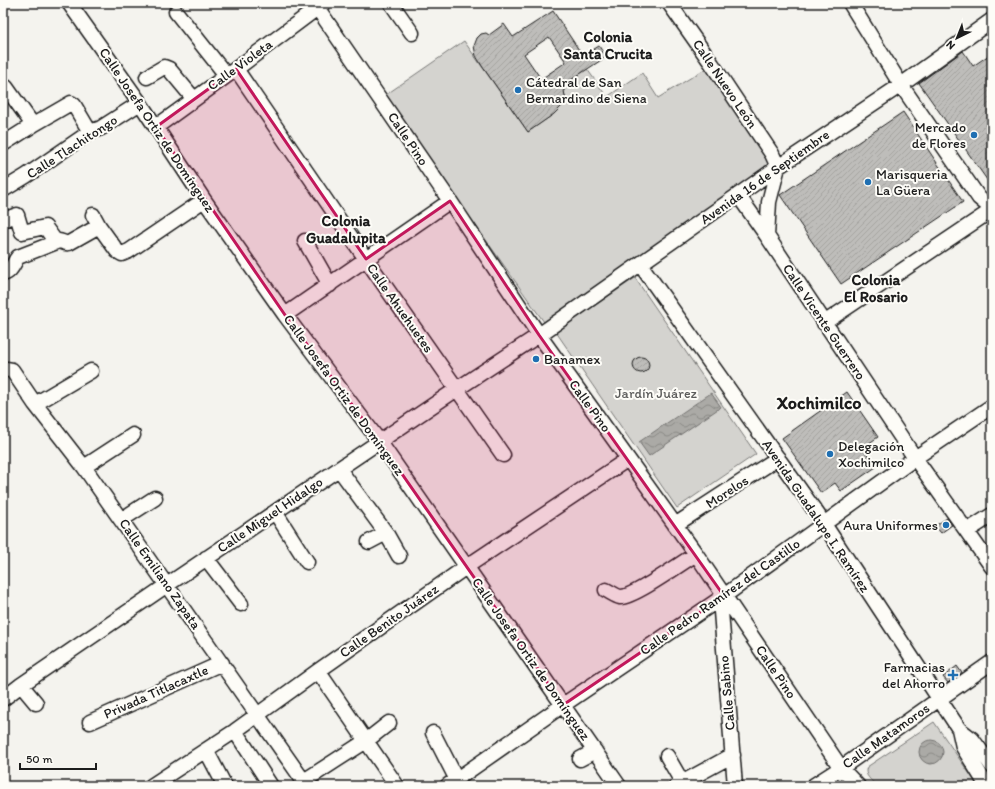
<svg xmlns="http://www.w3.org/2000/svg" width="995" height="789" viewBox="0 0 995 789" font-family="Itim,sans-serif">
	<defs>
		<pattern id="water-waves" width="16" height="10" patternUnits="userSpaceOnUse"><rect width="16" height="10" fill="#abaaa6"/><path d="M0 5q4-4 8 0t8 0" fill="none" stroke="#8a8a86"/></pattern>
		<pattern id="building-hatch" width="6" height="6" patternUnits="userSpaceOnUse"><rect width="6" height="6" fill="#bebdba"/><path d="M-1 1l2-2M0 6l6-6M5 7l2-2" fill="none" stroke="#a3a29f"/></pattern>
	</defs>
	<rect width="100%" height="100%" fill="#f4f3ee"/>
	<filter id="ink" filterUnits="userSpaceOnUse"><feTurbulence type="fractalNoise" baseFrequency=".025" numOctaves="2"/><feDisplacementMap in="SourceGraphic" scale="8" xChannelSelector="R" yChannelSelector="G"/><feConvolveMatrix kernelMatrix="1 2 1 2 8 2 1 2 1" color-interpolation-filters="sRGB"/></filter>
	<g filter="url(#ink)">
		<path fill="#d4d3cf" stroke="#787876" d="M464 41 528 132 554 114 566 102 563 85 587 69 607 97 642 73 658 98 708 67 773 166 736 190 544 322 384 96Z
			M635 278 756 454 677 508 556 332Z
			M934 722 978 786H877C872 781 863 775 867 767Z"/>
		<path fill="url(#water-waves)" stroke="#72716f" d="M711 393 721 407 649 456 639 442Z
			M919 752a12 12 0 1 1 24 0a12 12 0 1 1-24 0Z"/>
		<path fill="url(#building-hatch)" stroke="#1c1c1c" fill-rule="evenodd" d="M553 11 583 56 599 46 606 57 563 85 566 102 554 114 528 132 482 66 476 56 474 46 477 38 481 34 486 33 489 35 504 24 513 37ZM549 37 566 62 541 79 524 54Z
			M963 51 973 66 992 53V187L919 83Z
			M903 112 963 202 841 284 780 195Z
			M633 365a8 8 0 1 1 16 0a8 8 0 1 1-16 0Z
			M847 392 878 437 862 448 876 467 841 491 835 483 821 493 782 438Z
			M947 518 952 525 941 533 935 526Z
			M957 666 962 673 948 683 943 677Z"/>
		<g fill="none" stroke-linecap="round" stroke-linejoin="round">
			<g stroke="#1c1c1c" stroke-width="17">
				<path id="minor" d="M69 3 140 103 204 200 285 315 379 441 619 786
					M314 3 450 201 539 335 628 459 696 554 841 768 858 786
					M391 3 412 33
					M669 3 712 64 772 154 778 167 769 202 767 236
					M850 3 901 85 979 198 992 209
					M176 12 226 75
					M236 69 366 259 503 455
					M147 77 164 67 169 69 194 99
					M6 87 33 125 71 103 74 105 90 132
					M156 127 236 69 324 3
					M3 144 33 125
					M3 190 26 176 90 132 101 128 140 103
					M738 195 767 236 915 458 992 567
					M93 215 99 226 117 251 122 254 129 251 204 200
					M3 220 17 215 22 232 45 227 56 242
					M305 241 330 285
					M640 264 818 515 959 729 972 739 992 766
					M3 274C12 272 13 263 18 257L59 241C62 241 64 244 69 243L99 226
					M285 315 450 201
					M824 323 992 210
					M3 370 6 369 12 370 35 404 84 467 121 520 307 786
					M35 404 91 371
					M84 467 133 435
					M339 469 386 533 399 556
					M275 512 307 562
					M121 520 155 498
					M675 525 778 458
					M967 531 992 515
					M369 542 386 533
					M206 558 241 604
					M606 590C610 592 616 596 620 597 633 598 683 562 696 554
					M720 599 735 786
					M318 671 397 786
					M21 685 36 703
					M3 699 21 685 167 585 457 389 539 335 778 167 901 85 992 20
					M90 722 222 663
					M959 729 963 747 987 786
					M235 731 271 786
					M433 733 457 780
					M206 750 225 786
					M667 756 682 782
					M580 759 595 751
					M304 781 366 741 389 723
					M151 786 235 731 318 671 466 567 628 459
					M447 786 563 705 724 596 915 458 992 406
					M676 786 733 755
					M813 786 841 768 992 662"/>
			</g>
			<use href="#minor" stroke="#fdfcf7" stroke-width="14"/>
		</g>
	</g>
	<path fill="#c2185b" fill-opacity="0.2" stroke="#c2185b" stroke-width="3" stroke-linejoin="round" d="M236 69 366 259 450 201 539 335 724 596 563 705 379 441 285 315 156 127Z"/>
	<g fill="#1f6fb2" stroke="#fdfcf7" stroke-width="1.5">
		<circle cx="518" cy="90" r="4"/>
		<circle cx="974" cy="135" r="4"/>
		<circle cx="868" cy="182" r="4"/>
		<circle cx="536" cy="359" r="4"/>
		<circle cx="830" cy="454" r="4"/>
		<circle cx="946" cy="525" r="4"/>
		<path d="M951 669h4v4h4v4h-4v4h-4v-4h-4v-4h4z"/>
	</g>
	<g text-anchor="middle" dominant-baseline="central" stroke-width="4" stroke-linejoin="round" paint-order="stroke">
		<g font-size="14" fill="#1c1c1c" stroke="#fdfcf7">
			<text transform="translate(240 65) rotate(-36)">Calle Violeta</text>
			<text transform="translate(725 84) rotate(56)">Calle Nuevo León</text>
			<text transform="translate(157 130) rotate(56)">Calle Josefa Ortiz de Domínguez</text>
			<text transform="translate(408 139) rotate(56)">Calle Pino</text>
			<text transform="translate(72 147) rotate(-33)">Calle Tlachitongo</text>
			<text transform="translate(765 177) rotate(-35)">Avenida 16 de Septiembre</text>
			<text transform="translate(400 308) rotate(55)">Calle Ahuehuetes</text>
			<text transform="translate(824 322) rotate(56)">Calle Vicente Guerrero</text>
			<text transform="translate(344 395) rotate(54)">Calle Josefa Ortiz de Domínguez</text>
			<text transform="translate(590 406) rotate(54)">Calle Pino</text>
			<text transform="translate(727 492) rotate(-33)">Morelos</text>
			<text transform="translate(270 515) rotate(-34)">Calle Miguel Hidalgo</text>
			<text transform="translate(816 516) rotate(56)">Avenida Guadalupe I. Ramírez</text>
			<text transform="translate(160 574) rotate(55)">Calle Emiliano Zapata</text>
			<text transform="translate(720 597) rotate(-35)">Calle Pedro Ramírez del Castillo</text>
			<text transform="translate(389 621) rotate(-35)">Calle Benito Juárez</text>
			<text transform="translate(531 659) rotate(55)">Calle Josefa Ortiz de Domínguez</text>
			<text transform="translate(776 672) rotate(56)">Calle Pino</text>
			<text transform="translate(156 692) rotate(-24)">Privada Titlacaxtle</text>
			<text transform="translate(727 693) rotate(-95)">Calle Sabino</text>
			<text transform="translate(886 736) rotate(-35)">Calle Matamoros</text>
		</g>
		<g font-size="14" fill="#1c1c1c" stroke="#fdfcf7" text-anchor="start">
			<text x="526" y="82">Cátedral de San<tspan x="526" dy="16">Bernardino de Siena</tspan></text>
			<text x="966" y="127" text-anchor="end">Mercado<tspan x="966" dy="16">de Flores</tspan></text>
			<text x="876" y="174">Marisqueria<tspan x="876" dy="16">La Güera</tspan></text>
			<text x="544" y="359">Banamex</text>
			<text x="838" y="446">Delegación<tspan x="838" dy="16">Xochimilco</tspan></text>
			<text x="938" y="525" text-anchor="end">Aura Uniformes</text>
			<text x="945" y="667" text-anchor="end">Farmacias<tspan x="945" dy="16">del Ahorro</tspan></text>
		</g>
		<g font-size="14" fill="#5c5c5b" stroke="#fdfcf7">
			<text x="656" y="393">Jardín Juárez</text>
		</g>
		<g font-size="15" font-weight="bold" fill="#1c1c1c" stroke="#fdfcf7">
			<text x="608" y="37">Colonia<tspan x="608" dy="17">Santa Crucita</tspan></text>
			<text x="346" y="221">Colonia<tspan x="346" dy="17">Guadalupita</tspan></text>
			<text x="876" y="280">Colonia<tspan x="876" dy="17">El Rosario</tspan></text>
		</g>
		<g font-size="18" font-weight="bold" fill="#1c1c1c" stroke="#fdfcf7">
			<text x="819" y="403">Xochimilco</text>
		</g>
	</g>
	<rect width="995" height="789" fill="none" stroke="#fdfcf7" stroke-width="16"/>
	<rect x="8" y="8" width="979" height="773" fill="none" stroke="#1c1c1c" stroke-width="1.5" filter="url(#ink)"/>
	<g transform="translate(957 38) rotate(223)" stroke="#fdfcf7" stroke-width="3" paint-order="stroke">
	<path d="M0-3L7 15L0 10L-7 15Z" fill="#1c1c1c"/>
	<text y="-6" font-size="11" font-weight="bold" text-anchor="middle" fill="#1c1c1c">N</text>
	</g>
	<path d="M20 763v6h76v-6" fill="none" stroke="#1c1c1c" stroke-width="2"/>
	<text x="26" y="763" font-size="12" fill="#1c1c1c" stroke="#fdfcf7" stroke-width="3" paint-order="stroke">50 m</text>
</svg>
